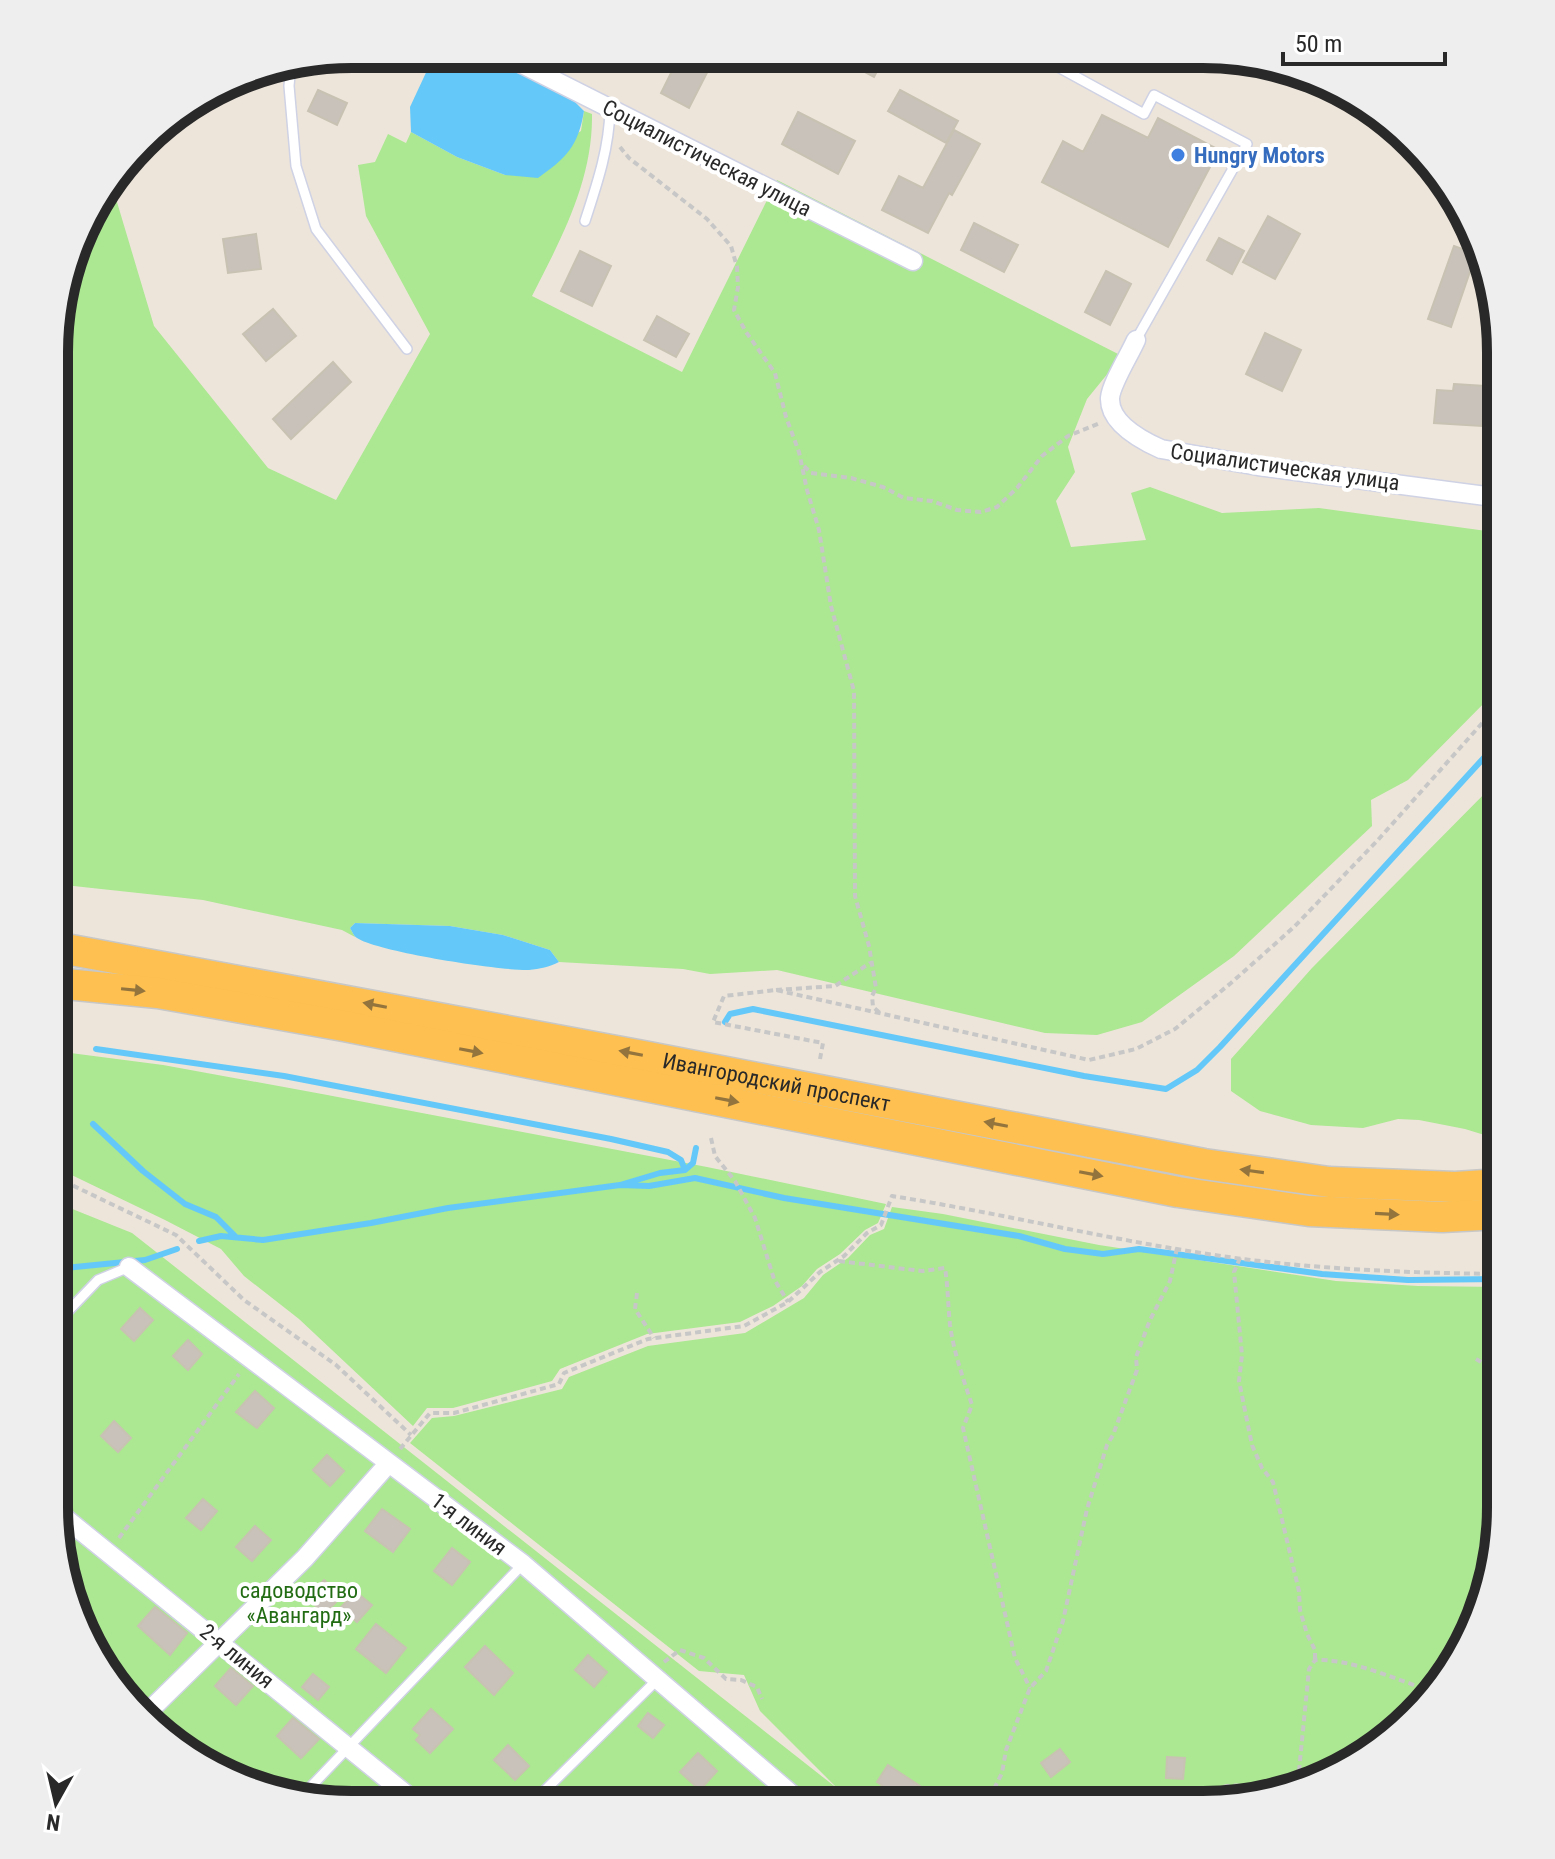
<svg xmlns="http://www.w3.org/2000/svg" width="1555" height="1859" viewBox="0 0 1555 1859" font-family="'Roboto Condensed',sans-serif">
	<rect width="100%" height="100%" fill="#ede5da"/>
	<path fill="#abe891" d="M584 111 592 114C593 181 561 239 532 296L682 372 777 180 1122 356 1087 399 1068 447 1075 472 1056 501 1071 547 1146 540 1131 493 1150 487 1222 513 1319 508 1501 533V686L1408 780 1371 800 1372 826 1234 956 1142 1022 1097 1035 1045 1033 777 970 710 974 683 969 559 962 550 950 503 935 450 926 355 923 350 928 355 937 342 930 203 900 55 884 57 312 94 203 111 182 154 326 268 468 336 500 430 334 366 216 358 165 375 162 388 134 406 143 411 132 457 157 505 175 581 131Z
		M1501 777V1136L1491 1137 1465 1129 1419 1120 1398 1119 1363 1128 1311 1125 1260 1111 1231 1091V1059L1312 968Z
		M55 1051 163 1065 322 1094 707 1167 886 1204 878 1223 865 1230 840 1254 817 1269 802 1286 773 1306 740 1322 647 1334 560 1369 552 1381 453 1408H427L413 1426 299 1319 244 1276 221 1249 165 1220 55 1167Z
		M55 1202 132 1233 838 1789 760 1711 744 1675 699 1671 410 1443 432 1418 454 1416 562 1389 569 1377 648 1346 745 1333 804 1298 823 1275 848 1258 870 1235 884 1229 892 1207 943 1214 1099 1245 1336 1281 1418 1286 1500 1287V1527L1485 1603 1451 1672 1352 1765 1222 1804H332L256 1789 187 1755 94 1657 64 1585 54 1508Z"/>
	<path fill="#64c9f8" d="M437 54H481L575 102 584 111C578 147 566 158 538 178L505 175 457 157 411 132 410 107 430 64Z
		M355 923 450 926 503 935 550 950 559 962C549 967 540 969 529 970 502 971 378 952 357 938 353 935 353 933 350 928Z"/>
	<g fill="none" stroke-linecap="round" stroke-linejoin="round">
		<path stroke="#64c9f8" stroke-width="6" d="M725 1022 730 1014 753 1009 1084 1076 1166 1089 1197 1070 1220 1047 1501 739
			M96 1049 284 1076 611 1139 668 1152 681 1160 685 1170
			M93 1124 143 1171 185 1204 216 1217 236 1237
			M620 1185 649 1186 695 1178 784 1198 1019 1236 1065 1249 1103 1254 1139 1249 1322 1274 1408 1280 1500 1279
			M199 1241 221 1236 263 1240 371 1223 448 1208 620 1185 660 1173 685 1170 693 1163 696 1148
			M55 1269 145 1260 177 1249"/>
	</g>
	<path fill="#c8c2ba" stroke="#c8c2b3" stroke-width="2" d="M680 55H716L689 108 661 93Z
		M833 55 873 56H885L874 77Z
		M318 90 347 103 337 125 308 111Z
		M900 90 958 121 946 143 888 111Z
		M798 112 855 141 838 174 782 144Z
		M1102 115 1148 138 1158 118 1219 150 1168 247 1042 182 1063 141 1083 152Z
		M954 130 980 144 952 195 949 193 928 233 882 210 899 176 923 188Z
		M1268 216 1300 234 1275 279 1243 262Z
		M974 223 1018 245 1004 272 961 250Z
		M256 234 261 269 228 273 223 239Z
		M1219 238 1244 251 1232 274 1207 260Z
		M1454 246 1476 254 1451 327 1428 319Z
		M580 251 611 266 592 306 561 291Z
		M1106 271 1131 284 1110 325 1085 312Z
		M273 309 296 336 266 361 243 334Z
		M657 316 689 334 676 357 644 340Z
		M1265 333 1301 350 1282 391 1246 374Z
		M333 362 351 382 291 439 273 419Z
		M1454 384 1485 386 1482 426 1434 423 1437 390 1453 391Z
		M140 1308 153 1320 134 1341 121 1329Z
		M188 1340 202 1354 188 1370 173 1356Z
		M255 1391 274 1408 257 1428 236 1412Z
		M114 1421 131 1438 118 1452 101 1436Z
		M327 1455 344 1471 330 1486 313 1470Z
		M203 1499 217 1511 201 1530 186 1518Z
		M382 1509 410 1529 393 1552 365 1531Z
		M255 1526 271 1540 252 1561 236 1547Z
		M452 1548 470 1562 452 1585 434 1571Z
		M324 1580 342 1596 324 1614 307 1597Z
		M356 1592 372 1605 357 1622 340 1608Z
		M155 1607 187 1633 170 1655 138 1626Z
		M376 1624 406 1648 386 1673 356 1649Z
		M485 1646 513 1673 494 1695 465 1667Z
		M588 1655 607 1672 594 1687 575 1670Z
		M231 1668 253 1686 236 1705 215 1686Z
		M313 1674 329 1687 318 1700 302 1687Z
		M431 1709 453 1729 430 1753 416 1740 420 1735 413 1729Z
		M648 1713 664 1725 653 1738 638 1726Z
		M293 1718 319 1739 301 1758 277 1736Z
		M508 1745 529 1766 515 1780 494 1760Z
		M1060 1749 1070 1762 1051 1777 1041 1763Z
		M698 1753 717 1771 700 1790 680 1772Z
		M1167 1757 1185 1758 1183 1779 1166 1778Z
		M888 1765 920 1786 909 1803 877 1782Z"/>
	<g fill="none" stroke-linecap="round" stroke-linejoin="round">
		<g stroke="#cfd2e4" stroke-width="12">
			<path id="service" d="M1038 56 1144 114 1154 95 1247 144 1136 340
				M291 64 289 86 296 166 316 229 407 349
				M585 221C597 184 609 149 610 110
				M1499 334 1501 375
				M54 1326 98 1280 129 1267
				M866 1793 881 1804
				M300 1798 523 1564
				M531 1804 658 1679"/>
		</g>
		<g stroke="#cfd2e4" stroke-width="21">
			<path id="minor" d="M502 54 913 261
				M1136 340C1130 354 1111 384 1110 398 1109 423 1141 440 1161 449L1258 466 1501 498
				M129 1267 523 1564 796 1798
				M54 1509 418 1804
				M147 1713 305 1558 388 1464"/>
		</g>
		<g stroke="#c7c7c7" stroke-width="33">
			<g id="trunk">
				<path id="s1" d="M55 947 643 1056 1204 1164 1329 1182 1455 1187 1501 1184"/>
				<path d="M55 983 158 993 344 1026 1178 1192 1309 1211 1442 1217 1501 1214"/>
			</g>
		</g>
		<path stroke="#c7c7c7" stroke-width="4" stroke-dasharray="6 4" stroke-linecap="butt" d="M620 147 629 158 707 219 731 246 737 267 738 287 734 310 746 332 775 373 786 417 799 452 807 490 819 530 831 606 854 691 855 896 869 946 876 988 872 996 873 1007 880 1013
			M804 466 811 473 851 478 883 487 904 498 932 501 957 510 981 512 997 507 1017 488 1042 456 1068 436 1100 423
			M776 990 835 986 870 963
			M820 1059 823 1043 713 1022 724 996 776 990 1089 1060 1136 1049 1175 1029 1231 983 1294 927 1377 841 1501 702
			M711 1138 715 1156 735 1181 755 1218 774 1279 788 1302
			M55 1177 176 1235 244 1300 336 1365 411 1435
			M1240 1258 1234 1272 1242 1355 1239 1381 1252 1445 1262 1468 1273 1482 1299 1591 1300 1610 1307 1634 1315 1650V1660
			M839 1261 922 1271 945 1268C948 1287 948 1306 950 1325 954 1353 963 1378 972 1405L963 1428 1015 1658 1030 1688
			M637 1293 635 1309 654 1338
			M1476 1359 1500 1373
			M400 1449 430 1413H454L559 1384 564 1373 648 1339 744 1326 788 1302 820 1272 844 1256 867 1233 881 1225 892 1196C1012 1215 1130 1245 1251 1260 1334 1270 1417 1273 1500 1274
			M119 1538 239 1374
			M664 1662 680 1650 704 1658 726 1679 741 1680 757 1687 762 1699
			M1298 1781 1309 1669 1315 1660C1349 1658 1398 1680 1431 1691
			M814 1797 854 1794
			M982 1804 990 1797 1002 1773 1006 1750 1030 1688 1046 1671 1063 1621 1087 1509 1107 1445 1113 1435 1137 1370 1136 1357 1150 1320 1170 1281 1177 1248
			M1188 1804C1222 1781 1232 1784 1272 1789"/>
		<use href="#service" stroke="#fff" stroke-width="9"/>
		<use href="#minor" stroke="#fff" stroke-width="18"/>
		<use href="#trunk" stroke="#fdc051" stroke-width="30"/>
	</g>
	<defs><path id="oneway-solid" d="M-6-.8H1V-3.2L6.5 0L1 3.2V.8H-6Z" transform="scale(2)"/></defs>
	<g fill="#93743d">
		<use href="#oneway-solid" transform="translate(133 990) rotate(6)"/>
		<use href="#oneway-solid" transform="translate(375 1005) rotate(-169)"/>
		<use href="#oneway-solid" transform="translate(471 1051) rotate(11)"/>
		<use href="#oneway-solid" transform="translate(631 1053) rotate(-169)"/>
		<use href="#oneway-solid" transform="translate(727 1100) rotate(11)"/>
		<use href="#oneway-solid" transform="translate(996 1124) rotate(-169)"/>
		<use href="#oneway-solid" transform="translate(1252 1171) rotate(-172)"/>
		<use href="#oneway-solid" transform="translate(1091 1174) rotate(11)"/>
		<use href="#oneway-solid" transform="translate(1387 1214) rotate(3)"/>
	</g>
	<circle fill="#3f7fe0" stroke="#fff" stroke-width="3" cx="1178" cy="155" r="8"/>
	<g text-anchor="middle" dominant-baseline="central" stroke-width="8" stroke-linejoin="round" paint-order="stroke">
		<g font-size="22" font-weight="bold" fill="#366cbe" stroke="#fff" text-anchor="start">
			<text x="1194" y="155">Hungry Motors</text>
		</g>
		<g font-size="22" fill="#292929" stroke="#fff">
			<text transform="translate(707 158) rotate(27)">Социалистическая улица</text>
			<text transform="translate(1285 467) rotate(8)">Социалистическая улица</text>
			<text stroke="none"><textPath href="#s1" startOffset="734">Ивангородский проспект</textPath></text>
			<text transform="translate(469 1524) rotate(37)">1-я линия</text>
			<text transform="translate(237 1656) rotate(39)">2-я линия</text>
		</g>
		<g font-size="22" fill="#226c14" stroke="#fff">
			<text x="299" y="1590">садоводство<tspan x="299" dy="25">«Авангард»</tspan></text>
		</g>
	</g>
	<path d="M0 0H1555V1859H0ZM352 68H1203A284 284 0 0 1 1487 352V1507A284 284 0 0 1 1203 1791H352A284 284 0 0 1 68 1507V352A284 284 0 0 1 352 68Z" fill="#eee" fill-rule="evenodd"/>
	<path fill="none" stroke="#292929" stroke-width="10" d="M352 68H1203A284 284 0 0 1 1487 352V1507A284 284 0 0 1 1203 1791H352A284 284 0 0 1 68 1507V352A284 284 0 0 1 352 68Z"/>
	<g transform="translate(56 1803) rotate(188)" stroke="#ffffff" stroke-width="6" paint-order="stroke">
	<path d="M0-6L14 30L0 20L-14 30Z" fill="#292929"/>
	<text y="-12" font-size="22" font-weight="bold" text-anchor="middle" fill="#292929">N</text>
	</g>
	<path d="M1283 52v12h162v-12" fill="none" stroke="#292929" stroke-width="4"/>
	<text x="1295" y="52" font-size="24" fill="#292929" stroke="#ffffff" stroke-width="6" paint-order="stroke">50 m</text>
</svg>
